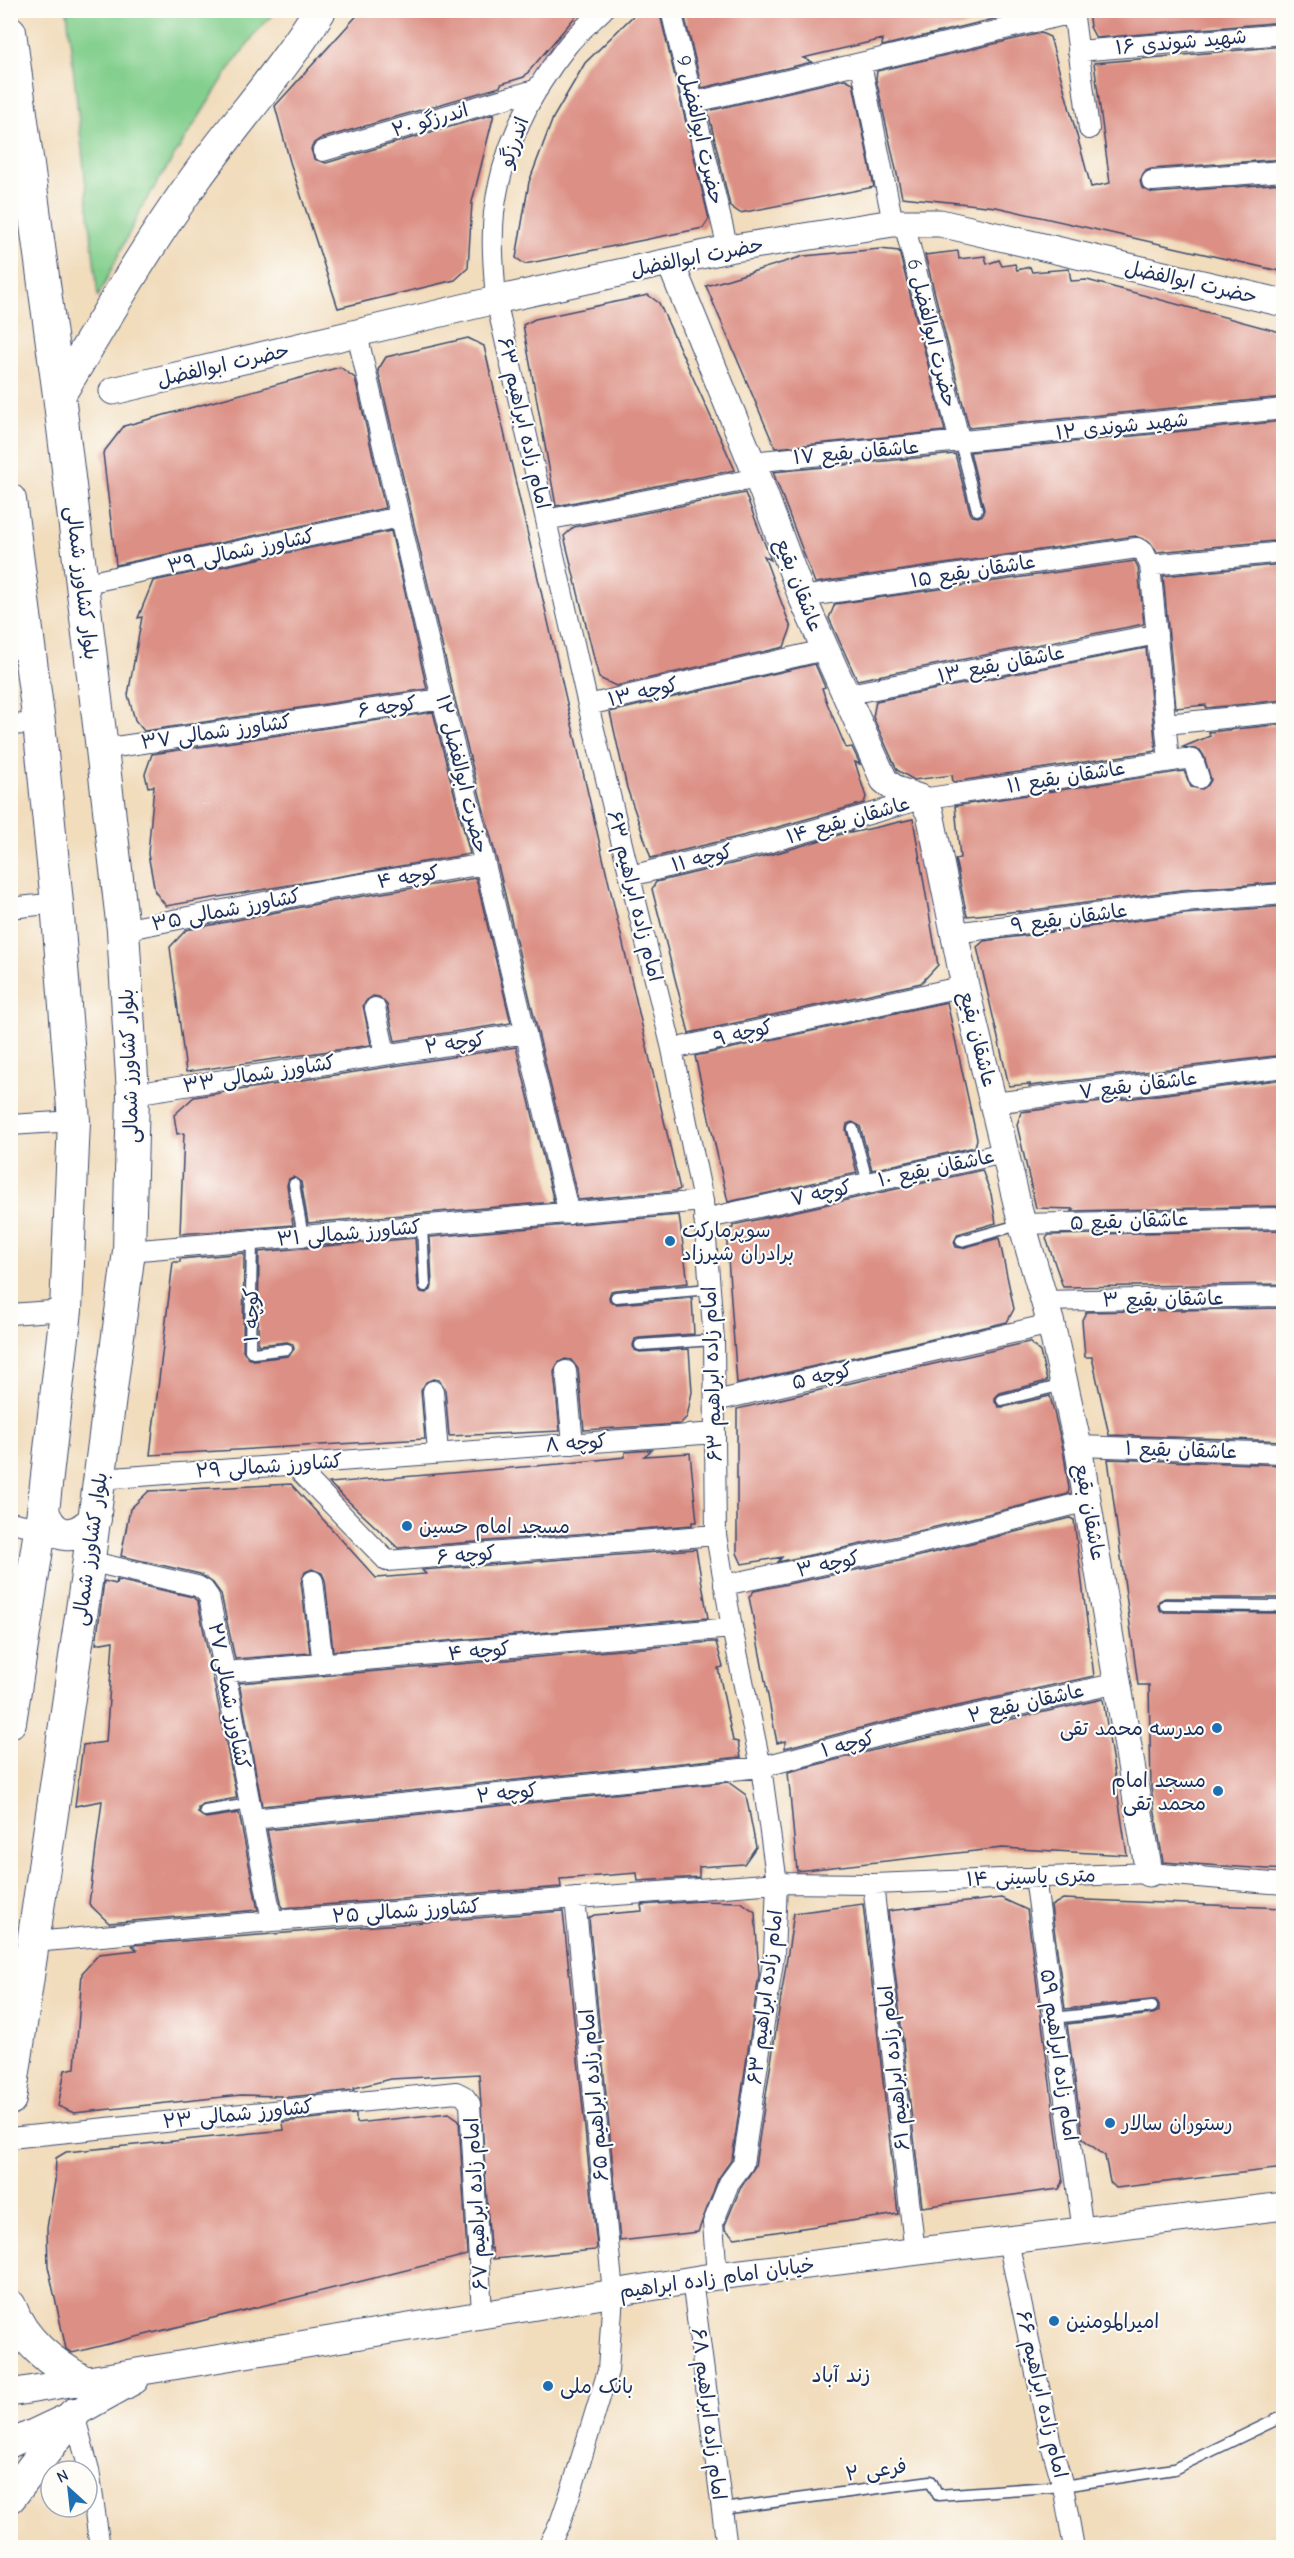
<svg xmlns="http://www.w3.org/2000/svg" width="1294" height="2558" viewBox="0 0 1294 2558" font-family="'Comic Neue','Playpen Sans Arabic',sans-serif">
	<rect width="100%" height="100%" fill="#fdfcf7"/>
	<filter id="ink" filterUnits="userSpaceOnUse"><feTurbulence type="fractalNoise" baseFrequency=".0167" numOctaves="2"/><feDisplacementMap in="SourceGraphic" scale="12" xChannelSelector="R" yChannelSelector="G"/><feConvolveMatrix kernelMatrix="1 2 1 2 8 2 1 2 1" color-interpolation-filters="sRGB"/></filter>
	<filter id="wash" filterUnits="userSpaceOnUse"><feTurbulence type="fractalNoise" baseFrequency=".008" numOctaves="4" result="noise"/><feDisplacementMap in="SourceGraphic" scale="24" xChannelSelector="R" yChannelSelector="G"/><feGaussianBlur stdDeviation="1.35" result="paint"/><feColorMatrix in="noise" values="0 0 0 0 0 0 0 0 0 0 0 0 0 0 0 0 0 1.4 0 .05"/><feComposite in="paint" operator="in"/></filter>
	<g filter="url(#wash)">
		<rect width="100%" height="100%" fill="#f1dcbc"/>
		<path fill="#83cf8d" stroke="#4f7f76" stroke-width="1.5" d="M67 11H276L257 31 228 71 143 205 98 297Z"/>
		<g id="blocks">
			<path fill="#dc8f84" d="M362 10H581L524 77 501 84 500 87 320 139 314 143 311 149 314 159 326 163 494 114 472 202 468 268 455 280 338 308 290 162 275 106Z
				M639 10H659L709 219 703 228 525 264 516 258 529 182 553 118 585 63Z
				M683 10H984L1002 17 882 46 883 39 803 58 812 62 702 88Z
				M1088 10H1284V22L1096 38 1090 27Z
				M1041 33 1050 37 1091 187 1110 183 1094 63 1284 46V159L1151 169 1145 171 1140 181 1142 188 1153 193 1284 183V272L996 207 902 197 876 79 877 71Z
				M845 79 853 83 874 187 740 213 730 206 708 111Z
				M880 249 899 251 945 431 775 448 706 286 804 256Z
				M958 251 959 259 985 256 987 264 999 260 1002 266 1015 264 1017 270 1030 267 1032 272 1069 269 1071 281 1087 280 1284 333V397L969 428 925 255Z
				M648 295 659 303 735 470 556 506 523 325 535 319Z
				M468 338 484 346 680 1189 676 1191 578 1200 497 861 454 696 378 370 386 357Z
				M340 367 355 378 385 508 116 565 103 453 124 426Z
				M1284 421V540L1157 552 1150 542 1135 536 815 583 773 472 955 454 970 512 972 516 978 517 983 515 984 509 970 452Z
				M745 493 771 560 764 556 791 628 784 647 616 686 599 678 564 536 574 527Z
				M391 531 427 689 144 731 135 720 128 695 142 617 138 618 153 581Z
				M1135 561 1138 568 1144 624 857 680 829 618 835 604Z
				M1284 564V700L1206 708V705L1176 708 1163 576Z
				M1146 648 1156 751 953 782 952 775 914 780 897 770 873 717 876 701Z
				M815 664 825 687 822 688 827 703 846 748 852 747 860 764 855 762 866 797 864 803 771 829 651 858 627 788 610 712Z
				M433 712 470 854 166 906 155 892 148 854 154 786 148 787 145 774 152 754Z
				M1284 724V882L1182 890 1019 912 1020 911 967 916 955 859 960 858 955 806 1184 771 1191 787 1202 789 1208 785 1211 780 1204 756 1200 750 1183 747 1210 736 1209 732Z
				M913 819 938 965 921 983 689 1033 652 889 656 882 777 853 852 831 851 833Z
				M476 878 511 1023 395 1041 387 1005 379 997 373 996 367 1000 363 1005 371 1045 186 1072 170 947 186 930 332 901Z
				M1284 906V1055L1029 1086 1030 1084 1009 1086 977 947 984 941 1184 914Z
				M947 1002 977 1139 975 1147 872 1170 860 1126 852 1122 847 1124 846 1130 857 1173 728 1202 695 1056Z
				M516 1047 554 1202 308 1223 301 1182 293 1177 289 1179 287 1185 293 1225 180 1234 184 1133 177 1134 174 1115 194 1097Z
				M1284 1079V1206L1072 1211 1074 1209 1036 1208 1017 1125 1021 1112Z
				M982 1170 991 1194 996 1223 958 1234 954 1242 956 1247 962 1248 999 1238 1014 1309 1007 1322 737 1384 726 1230 733 1228V1225Z
				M679 1215 688 1283 615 1290 611 1291 609 1297 610 1302 617 1304 692 1298 694 1334 639 1338 635 1339 633 1345 634 1350 640 1352 689 1349 692 1392 687 1417 680 1424 584 1430 578 1369 571 1360 565 1359 559 1362 554 1372 560 1431 449 1436 445 1389 439 1380 433 1379 426 1382 421 1391 425 1439 150 1455 173 1262H180V1259L244 1253 243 1350 248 1358 254 1360 288 1356 294 1349 293 1344 287 1342 258 1345 259 1252 415 1238 418 1287 421 1292 426 1293 431 1290 432 1286 430 1237Z
				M1284 1230V1284L1063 1287 1046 1238 1049 1235Z
				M1284 1308V1441L1109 1435 1092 1357H1085L1082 1320 1086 1312Z
				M1029 1342 1040 1352 1047 1381 1000 1393 995 1397V1402L999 1407H1004L1050 1396 1063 1449 1069 1489 1068 1494 899 1536 778 1562 782 1557 742 1564 737 1553V1409Z
				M652 1450 644 1456 690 1453 697 1522H692V1525L398 1548 329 1483 559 1464 625 1457V1452Z
				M1108 1459 1284 1465V1598H1165L1159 1601 1158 1606 1161 1611 1165 1612 1284 1613V1870L1163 1862 1151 1788 1149 1685H1138Z
				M291 1484 376 1578 426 1574 422 1570 696 1549 708 1618 333 1651 325 1580 322 1573 312 1569 305 1572 301 1582 310 1653 235 1659 221 1594 213 1583 200 1574 121 1556 130 1509 149 1491Z
				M1070 1518 1074 1520 1094 1676 876 1724 785 1748V1741L777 1743 749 1597 754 1591 904 1560Z
				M117 1580 193 1597 198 1602 237 1798 203 1804 198 1808V1813L206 1818 239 1813 258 1910 109 1923 89 1904 102 1801 75 1806 83 1745 106 1742 113 1641 96 1644 104 1581 116 1584Z
				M712 1642H716L723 1667 718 1668 733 1741 738 1742 741 1757 262 1806 239 1683Z
				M1103 1699 1127 1855 1002 1848 797 1871 788 1772 882 1748Z
				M728 1782 746 1795 756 1847 744 1864 699 1867V1877L638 1881 637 1873 560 1879 561 1887 282 1908 267 1830Z
				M1001 1898 1027 1910 1063 2182 1059 2189 922 2207 888 1911Z
				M1063 1899 1284 1908V2168L1116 2188 1110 2182 1105 2156 1083 2139 1067 2024 1153 2014 1159 2011V2006L1156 2000H1151L1065 2009 1051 1906Z
				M699 1901 741 1902 755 1912 759 1975 732 2159 718 2179 698 2232 620 2241 589 1918 594 1915 642 1911 641 1905Z
				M863 1904 898 2214 735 2238 725 2229V2225L740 2189 755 2166 794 1913Z
				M563 1911 597 2248 595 2250 493 2259 492 2248 490 2249 479 2074 391 2079 354 2088V2090L281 2098V2096L241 2095 74 2113 58 2106 65 2070 75 2068 82 1973 99 1954 137 1950 132 1945Z
				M449 2113 459 2120 467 2255 72 2353 66 2349 48 2266 47 2228 55 2181 56 2158 66 2152 284 2130 283 2122 356 2114V2123Z"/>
		</g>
	</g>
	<g filter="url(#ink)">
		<use href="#blocks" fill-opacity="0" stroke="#3b496c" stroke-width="1.5"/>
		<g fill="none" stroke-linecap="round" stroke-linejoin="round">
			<g stroke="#3b496c" stroke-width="13">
				<path id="lane" d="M960 442 977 510
					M853 1129 868 1183
					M294 1184 303 1237
					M422 1226 425 1286
					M252 1241 250 1350 253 1353 287 1349
					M961 1241 1022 1224
					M616 1297 710 1289
					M640 1345 714 1340
					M1002 1400 1063 1385
					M1165 1605 1284 1606
					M205 1811 250 1804
					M1054 2018 1152 2007
					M722 2509 931 2481 938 2495 1063 2486 1174 2469 1284 2416"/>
			</g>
			<g stroke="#3b496c" stroke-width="22">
				<path id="street" d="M603 10C591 22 577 33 567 46 529 94 501 152 494 213 491 242 494 272 496 300L588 705 672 1049 703 1201 714 1340 716 1535 732 1628 761 1767 777 1883 774 1955 743 2164 729 2183 713 2223 717 2276
					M671 10 728 249
					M1073 10 1089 129
					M1078 51 1284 34
					M861 64 893 223
					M695 102 1073 13
					M323 151 538 89
					M1152 181 1284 171
					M904 223 960 442
					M357 334 442 699 485 864 569 1214
					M751 462 1284 409
					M546 520 758 478
					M1150 565 1284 552
					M82 584 400 517
					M802 597 1137 548 1144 552 1150 565 1169 761
					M844 695 1157 634
					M588 705 824 650
					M1166 724 1284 712
					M10 725 39 723
					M102 749 442 699
					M630 876 774 841 922 799 1185 759 1193 760 1199 778
					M10 908 57 903
					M123 930 330 889 485 864
					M955 933 1183 902 1284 894
					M375 1008 385 1053
					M672 1049 965 986
					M133 1094 526 1033
					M993 1103 1284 1067
					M10 1125 74 1121
					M704 1219 1004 1153
					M1022 1224 1284 1218
					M129 1251 703 1201
					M1043 1301 1284 1296
					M10 1314 66 1310
					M566 1371 573 1444
					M433 1391 438 1453
					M715 1401 1051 1324
					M1078 1446 1284 1453
					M293 1464 387 1561 716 1535
					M100 1479 715 1433
					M10 1522 40 1528
					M88 1561 197 1586 204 1590 209 1597 225 1672 272 1921
					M313 1581 323 1664
					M724 1585 902 1548 1088 1501
					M225 1672 732 1628
					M253 1819 761 1767 879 1736 1118 1683
					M1035 1877 1083 2232
					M873 1884 915 2253
					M34 1942 272 1921 777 1883 873 1884 1149 1873 1284 1884
					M10 2138 456 2092 464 2096 470 2104 482 2313
					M1008 2241 1051 2444 1063 2486 1074 2548
					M692 2280 727 2548
					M74 2414 89 2470 100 2548
					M547 2548 560 2523 574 2482 608 2371 613 2293 575 1898"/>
			</g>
			<g stroke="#3b496c" stroke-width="29">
				<path id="secondary" d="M670 262 758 478 802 597 884 780 896 790 922 799 930 813 965 986 1022 1224 1051 1324 1078 1446 1149 1873
					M113 391 496 300 728 249 893 223H940L1284 303
					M10 2393 717 2276 1284 2206
					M10 2444 74 2414 135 2380"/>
			</g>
			<g stroke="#3b496c" stroke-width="34">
				<path id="primary" d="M10 32 59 395 102 749 123 930 133 1094 129 1251 86 1582 10 2099
					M59 395C103 322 145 248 195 179 236 122 283 70 320 10
					M10 500 39 723 57 903 74 1121 66 1310 43 1511 10 1722
					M43 1511C54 1541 75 1540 95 1519
					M10 2306C23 2342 52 2363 84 2382
					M10 2497 74 2414"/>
			</g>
			<use href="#lane" stroke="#fff" stroke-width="10"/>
			<use href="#street" stroke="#fff" stroke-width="20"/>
			<use href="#secondary" stroke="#fff" stroke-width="27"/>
			<use href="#primary" stroke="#fff" stroke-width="32"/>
		</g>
	</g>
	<g fill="#1f6fb2" stroke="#fdfcf7" stroke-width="2">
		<circle cx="670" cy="1241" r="6"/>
		<circle cx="407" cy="1526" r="6"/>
		<circle cx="1217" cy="1728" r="6"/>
		<circle cx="1218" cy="1791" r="6"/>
		<circle cx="1110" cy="2123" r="6"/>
		<circle cx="1054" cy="2321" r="6"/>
		<circle cx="548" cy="2386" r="6"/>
	</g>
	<g text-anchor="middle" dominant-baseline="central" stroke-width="4.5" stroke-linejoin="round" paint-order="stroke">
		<g font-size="20" fill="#1b2f5e" stroke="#fdfcf7">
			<text transform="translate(1181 42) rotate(-5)">شهید شوندی ۱۶</text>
			<text transform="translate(430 120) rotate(-16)">اندرزگو ۲۰</text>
			<text transform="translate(700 130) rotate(77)">حضرت ابوالفضل 9</text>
			<text transform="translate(514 142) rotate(-70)">اندرزگو</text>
			<text transform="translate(697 257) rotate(-11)">حضرت ابوالفضل</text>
			<text transform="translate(1191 282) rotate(13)">حضرت ابوالفضل</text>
			<text transform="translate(932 333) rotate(76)">حضرت ابوالفضل 6</text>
			<text transform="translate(223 365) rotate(-13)">حضرت ابوالفضل</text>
			<text transform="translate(524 423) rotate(77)">امام زاده ابراهیم ۶۳</text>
			<text transform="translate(1122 426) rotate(-6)">شهید شوندی ۱۲</text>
			<text transform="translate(856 452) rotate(-5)">عاشقان بقیع ۱۷</text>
			<text transform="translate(241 551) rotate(-12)">کشاورز شمالی ۳۹</text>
			<text transform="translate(973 571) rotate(-9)">عاشقان بقیع ۱۵</text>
			<text transform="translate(82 583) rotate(83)">بلوار کشاورز شمالی</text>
			<text transform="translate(799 585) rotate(69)">عاشقان بقیع</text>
			<text transform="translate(1001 664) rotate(-11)">عاشقان بقیع ۱۳</text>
			<text transform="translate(643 692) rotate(-13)">کوچه ۱۳</text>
			<text transform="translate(387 707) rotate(-8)">کوچه ۶</text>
			<text transform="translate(216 732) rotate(-8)">کشاورز شمالی ۳۷</text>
			<text transform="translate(462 774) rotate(76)">حضرت ابوالفضل ۱۲</text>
			<text transform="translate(1066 777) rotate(-9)">عاشقان بقیع ۱۱</text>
			<text transform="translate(848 820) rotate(-16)">عاشقان بقیع ۱۴</text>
			<text transform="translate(702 858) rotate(-14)">کوچه ۱۱</text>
			<text transform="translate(408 877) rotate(-9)">کوچه ۴</text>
			<text transform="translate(635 896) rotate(76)">امام زاده ابراهیم ۶۳</text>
			<text transform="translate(226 910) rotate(-11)">کشاورز شمالی ۳۵</text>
			<text transform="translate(1069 918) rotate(-8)">عاشقان بقیع ۹</text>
			<text transform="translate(743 1033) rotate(-13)">کوچه ۹</text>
			<text transform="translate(978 1039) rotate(76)">عاشقان بقیع</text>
			<text transform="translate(455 1043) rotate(-8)">کوچه ۲</text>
			<text transform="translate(129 1066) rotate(-92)">بلوار کشاورز شمالی</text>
			<text transform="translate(259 1074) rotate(-9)">کشاورز شمالی ۳۳</text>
			<text transform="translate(1138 1085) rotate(-7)">عاشقان بقیع ۷</text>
			<text transform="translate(936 1168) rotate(-12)">عاشقان بقیع ۱۰</text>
			<text transform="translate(821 1193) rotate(-12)">کوچه ۷</text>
			<text transform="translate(1129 1221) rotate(-2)">عاشقان بقیع ۵</text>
			<text transform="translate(349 1233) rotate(-5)">کشاورز شمالی ۳۱</text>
			<text transform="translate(1163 1299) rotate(-1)">عاشقان بقیع ۳</text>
			<text transform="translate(251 1315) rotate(-90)">کوچه ۱</text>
			<text transform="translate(712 1374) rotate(-92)">امام زاده ابراهیم ۶۳</text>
			<text transform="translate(822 1376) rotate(-13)">کوچه ۵</text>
			<text transform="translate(576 1443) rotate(-4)">کوچه ۸</text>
			<text transform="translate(1181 1450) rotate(2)">عاشقان بقیع ۱</text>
			<text transform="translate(269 1466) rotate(-4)">کشاورز شمالی ۲۹</text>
			<text transform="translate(1090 1512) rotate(80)">عاشقان بقیع</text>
			<text transform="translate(90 1549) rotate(-82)">بلوار کشاورز شمالی</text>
			<text transform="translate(466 1555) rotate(-5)">کوچه ۶</text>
			<text transform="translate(828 1564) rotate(-12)">کوچه ۳</text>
			<text transform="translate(479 1651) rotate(-5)">کوچه ۴</text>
			<text transform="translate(229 1696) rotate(79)">کشاورز شمالی ۲۷</text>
			<text transform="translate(1026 1703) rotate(-13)">عاشقان بقیع ۲</text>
			<text transform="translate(848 1744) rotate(-15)">کوچه ۱</text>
			<text transform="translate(507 1793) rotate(-6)">کوچه ۲</text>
			<text transform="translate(1031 1877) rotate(-2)">۱۴ متری یاسینی</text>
			<text transform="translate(406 1911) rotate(-4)">کشاورز شمالی ۲۵</text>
			<text transform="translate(765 1997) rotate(-83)">امام زاده ابراهیم ۶۳</text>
			<text transform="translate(1059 2055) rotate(82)">امام زاده ابراهیم ۵۹</text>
			<text transform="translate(894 2068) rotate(-96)">امام زاده ابراهیم ۶۱</text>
			<text transform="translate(594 2095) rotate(-95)">امام زاده ابراهیم ۶۵</text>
			<text transform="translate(238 2114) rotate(-6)">کشاورز شمالی ۲۳</text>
			<text transform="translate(476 2204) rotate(-93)">امام زاده ابراهیم ۶۷</text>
			<text transform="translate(717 2278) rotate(-8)">خیابان امام زاده ابراهیم</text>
			<text transform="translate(1042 2394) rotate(77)">امام زاده ابراهیم ۶۶</text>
			<text transform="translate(709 2414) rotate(83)">امام زاده ابراهیم ۶۸</text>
			<text transform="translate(876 2470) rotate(-8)">فرعی ۲</text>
		</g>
		<g font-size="20" fill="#1b2f5e" stroke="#fdfcf7" text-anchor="start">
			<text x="682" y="1230">سوپرمارکت<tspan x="682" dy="23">برادران شیرزاد</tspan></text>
			<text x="419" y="1526">مسجد امام حسین</text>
			<text x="1205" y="1728" text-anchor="end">مدرسه محمد تقی</text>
			<text x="1206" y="1780" text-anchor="end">مسجد امام<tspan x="1206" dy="23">محمد تقی</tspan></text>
			<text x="1122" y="2123">رستوران سالار</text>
			<text x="1066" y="2321">امیرالمومنین</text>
			<text x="560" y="2386">بانک ملی</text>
		</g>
		<g font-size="21" fill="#1b2f5e" stroke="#fdfcf7">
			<text x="841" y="2375">زند آباد</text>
		</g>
	</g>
	<rect width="1294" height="2558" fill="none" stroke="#fdfcf7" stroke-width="36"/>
	<g transform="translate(69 2489) rotate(333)"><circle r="28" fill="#fdfcf7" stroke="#a3aaba" stroke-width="1.5"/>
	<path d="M0-4.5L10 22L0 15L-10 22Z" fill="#1f6fb2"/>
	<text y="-9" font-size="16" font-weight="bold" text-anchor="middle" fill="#1b2f5e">N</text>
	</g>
</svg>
